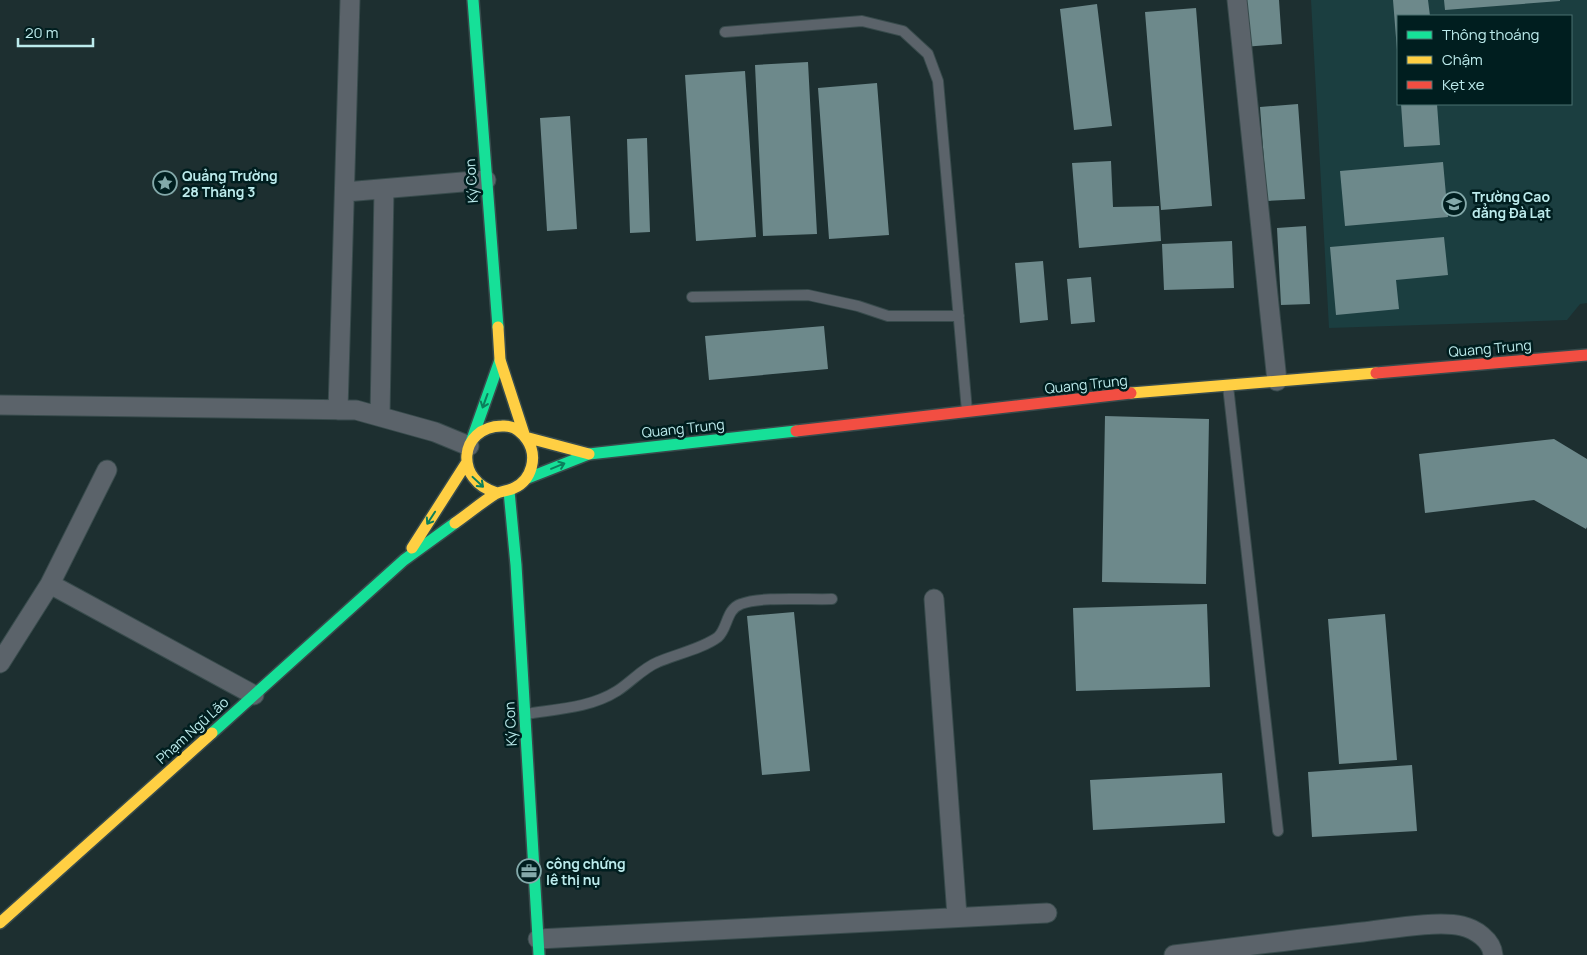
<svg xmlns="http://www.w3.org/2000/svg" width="1587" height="955" viewBox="0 0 1587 955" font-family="Manrope,sans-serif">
	<rect width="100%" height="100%" fill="#1d2f30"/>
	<path fill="#1b3e40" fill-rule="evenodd" d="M1311 0H1587V303L1580 304 1567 320 1329 328ZM1398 16H1571V104H1398Z"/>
	<path fill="#6d898b" d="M1240 0H1279L1282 44 1243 47Z
		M1393 0H1428L1430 16H1398V50H1397Z
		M1444 0H1560V1L1445 10Z
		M1097 4 1112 126 1074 130 1060 9Z
		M1196 8 1212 206 1161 210 1145 12Z
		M808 62 817 234 763 236 755 65Z
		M745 71 756 237 696 241 685 75Z
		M877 83 889 235 829 239 818 88Z
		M1298 104 1305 199 1267 201 1260 107Z
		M1401 104H1437L1440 145 1404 147Z
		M570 116 577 229 547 231 540 118Z
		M647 138 650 232 630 233 627 139Z
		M1111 161 1113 207 1159 206 1161 241 1079 248 1072 163Z
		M1443 162 1448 217 1345 226 1340 171Z
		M1306 226 1310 304 1281 305 1277 228Z
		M1444 237 1448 275 1396 280 1399 309 1336 315 1330 247Z
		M1232 241 1234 288 1164 290 1162 244Z
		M1043 261 1048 320 1020 323 1015 263Z
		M1091 277 1095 322 1071 324 1067 279Z
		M824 326 828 369 709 380 705 336Z
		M1105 416 1209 419 1206 584 1102 582Z
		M1554 439 1587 459V527L1586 529 1534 500 1425 513 1419 454Z
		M1207 604 1210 687 1076 691 1073 608Z
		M794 612 810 771 762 775 747 616Z
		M1385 614 1397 760 1339 764 1328 619Z
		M1412 765 1417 831 1312 837 1308 772Z
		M1222 773 1225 823 1093 830 1090 780Z"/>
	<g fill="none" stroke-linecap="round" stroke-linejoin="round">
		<g stroke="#384b4c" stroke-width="12">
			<path id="lane" d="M725 32 862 21 903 31 928 54 938 81 967 411
				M692 297 808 295 858 306 888 316H959
				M1228 386 1278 831
				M526 714C557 709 590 708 617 691 631 682 643 668 658 662 674 655 704 648 718 637 728 628 726 609 741 604 760 596 810 600 832 599"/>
		</g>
		<g stroke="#384b4c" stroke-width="21">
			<path id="street" d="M1237 0 1277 381
				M345 192 486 180
				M0 405 356 410 435 432 469 446
				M338 410 350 0
				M380 416 384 189
				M107 470 50 584 254 695
				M934 599 957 916
				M0 663 50 584
				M538 939 1047 913
				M1174 955C1237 947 1300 939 1363 932 1389 929 1438 920 1462 926 1475 929 1492 940 1493 955"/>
		</g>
		<g stroke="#384b4c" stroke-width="14">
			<path id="fast" d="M473 0 498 327
				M471 442 500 360
				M528 478 589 454 796 431
				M509 491 516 565 539 955
				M212 733 404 560 455 523"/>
		</g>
		<g stroke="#384b4c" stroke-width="14">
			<path id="slow" d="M498 327 500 360 525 437 589 454
				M1131 393 1376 373
				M455 523C468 514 481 503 495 494 501 491 508 491 514 488 532 480 538 456 527 440 521 431 512 425 502 426 458 427 454 481 497 493
				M412 548 467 462
				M0 923 212 733"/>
		</g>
		<g stroke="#384b4c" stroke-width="14">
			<path id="jam" d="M1376 373 1587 355
				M796 431 1131 393"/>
		</g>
		<use href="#lane" stroke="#5b636a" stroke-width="10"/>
		<use href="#street" stroke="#5b636a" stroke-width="19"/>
		<use href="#fast" stroke="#16e098" stroke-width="11"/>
		<use href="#slow" stroke="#ffcf43" stroke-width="11"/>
		<use href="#jam" stroke="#f24e42" stroke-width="11"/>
	</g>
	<defs><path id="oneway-shaft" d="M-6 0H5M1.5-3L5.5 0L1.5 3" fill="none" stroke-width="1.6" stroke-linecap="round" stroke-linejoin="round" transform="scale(1.25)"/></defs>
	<g stroke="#0b7f5c">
		<use href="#oneway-shaft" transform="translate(485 401) rotate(110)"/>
		<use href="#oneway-shaft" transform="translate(558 466) rotate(-22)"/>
		<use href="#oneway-shaft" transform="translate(478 482) rotate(43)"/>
		<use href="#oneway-shaft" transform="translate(431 518) rotate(123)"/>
	</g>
	<defs>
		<g id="sight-ring" transform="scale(1.25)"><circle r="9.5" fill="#001e1f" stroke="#84a9aa" stroke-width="1.5"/><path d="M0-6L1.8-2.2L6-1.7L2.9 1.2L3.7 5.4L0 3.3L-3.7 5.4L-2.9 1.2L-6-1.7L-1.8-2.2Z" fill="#84a9aa"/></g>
		<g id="university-ring" transform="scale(1.25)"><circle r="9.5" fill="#001e1f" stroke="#84a9aa" stroke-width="1.5"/><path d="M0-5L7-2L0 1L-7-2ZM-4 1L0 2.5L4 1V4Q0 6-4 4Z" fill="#84a9aa"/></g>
		<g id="office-ring" transform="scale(1.25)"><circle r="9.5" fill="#001e1f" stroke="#84a9aa" stroke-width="1.5"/><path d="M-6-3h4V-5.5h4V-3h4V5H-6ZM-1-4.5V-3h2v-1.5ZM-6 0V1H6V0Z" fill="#84a9aa"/></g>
	</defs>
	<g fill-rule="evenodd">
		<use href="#sight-ring" x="165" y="183"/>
		<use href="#university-ring" x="1454" y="204"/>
		<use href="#office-ring" x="529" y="871"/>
	</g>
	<g text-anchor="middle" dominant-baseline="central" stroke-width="5" stroke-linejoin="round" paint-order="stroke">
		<g font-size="14" font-weight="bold" fill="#bcebec" stroke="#001e1f" text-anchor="start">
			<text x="182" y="175">Quảng Trường<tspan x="182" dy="16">28 Tháng 3</tspan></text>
			<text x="1472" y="196">Trường Cao<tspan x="1472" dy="16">đẳng Đà Lạt</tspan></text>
			<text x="546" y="863">công chứng<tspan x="546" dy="16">lê thị nụ</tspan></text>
		</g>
		<g font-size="14" fill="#bcebec" stroke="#001e1f">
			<text transform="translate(471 181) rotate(-94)">Ký Con</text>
			<text transform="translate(1490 348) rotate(-5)">Quang Trung</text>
			<text transform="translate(1086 384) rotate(-6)">Quang Trung</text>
			<text transform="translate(683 428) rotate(-6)">Quang Trung</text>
			<text transform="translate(510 724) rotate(-93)">Ký Con</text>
			<text transform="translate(192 730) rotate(-42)">Phạm Ngũ Lão</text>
		</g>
	</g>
	<rect x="1397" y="15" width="175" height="90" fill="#001e1f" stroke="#4b7071"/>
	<rect x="1407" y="31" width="25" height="8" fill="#16e098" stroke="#4b7071"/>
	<text x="1442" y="40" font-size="15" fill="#bcebec">Thông thoáng</text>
	<rect x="1407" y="56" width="25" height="8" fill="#ffcf43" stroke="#4b7071"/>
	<text x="1442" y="65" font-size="15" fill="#bcebec">Chậm</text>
	<rect x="1407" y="81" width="25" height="8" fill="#f24e42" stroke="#4b7071"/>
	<text x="1442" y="90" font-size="15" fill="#bcebec">Kẹt xe</text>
	<path d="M18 38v8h75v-8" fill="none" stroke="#bcebec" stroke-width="2.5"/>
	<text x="25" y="38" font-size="15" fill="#bcebec" stroke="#001e1f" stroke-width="4" paint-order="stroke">20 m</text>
</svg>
